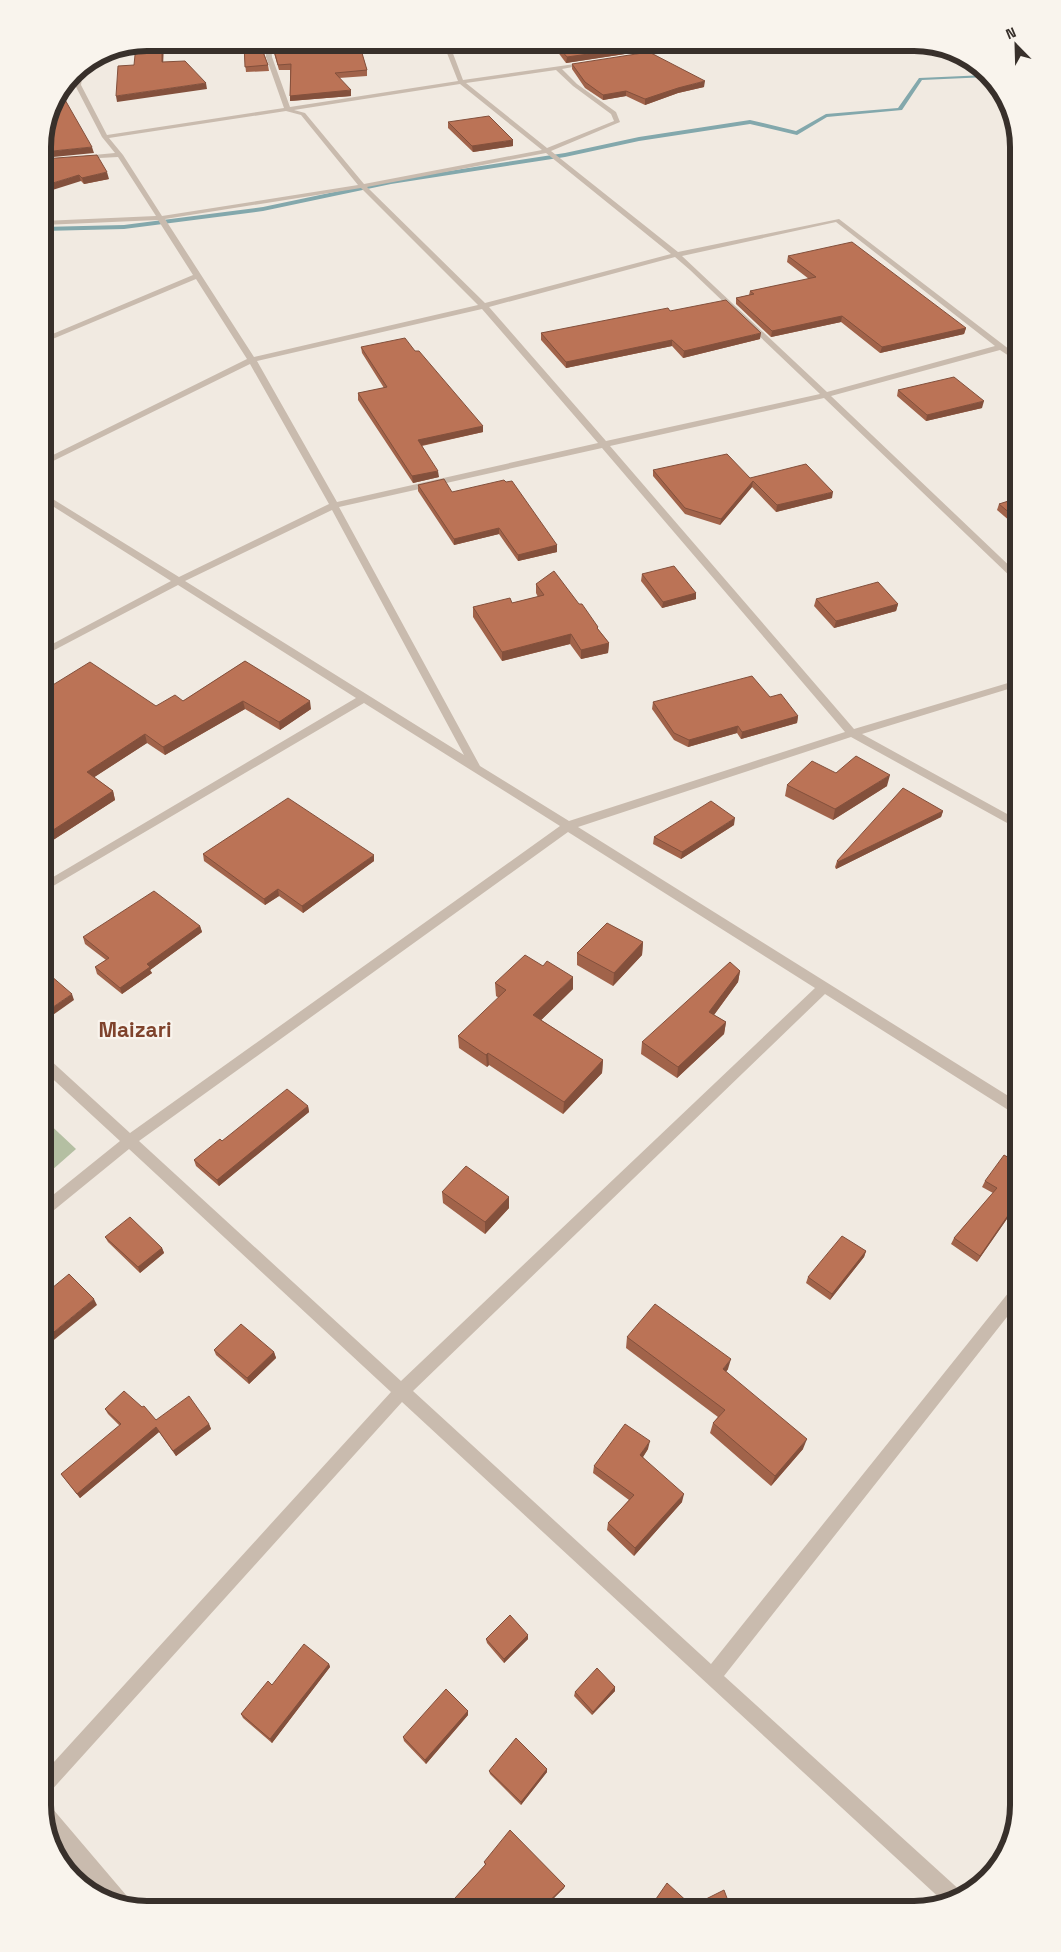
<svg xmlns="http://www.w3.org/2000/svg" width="1061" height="1952" viewBox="0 0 1061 1952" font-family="'Space Grotesk',sans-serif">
	<rect width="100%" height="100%" fill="#f1eae1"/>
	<path fill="#b4bfa2" d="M43 1118 76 1149 43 1178Z"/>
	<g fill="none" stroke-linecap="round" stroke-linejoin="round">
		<path fill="#83a8ac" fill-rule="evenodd" d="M986 75 988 77 922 80 902 110 827 117 797 135 750 124 639 141 565 157 391 184 263 211 124 229 43 231V227L124 225 263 207 391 180 565 153 639 137 750 120 796 131 826 114 898 108 919 78Z"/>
		<path fill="#c9bbae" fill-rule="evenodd" d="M265 43H271L272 57 290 107 458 81 443 43H449L463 80 589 62V64L562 69 577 84 616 112 620 122 551 151 678 252 839 219 1018 356V362L1000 350 831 396 1018 574V582L1015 581 824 398 610 446 854 729 1018 680V686L862 734 1018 820V829L851 737 578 827 1018 1102V1114L1013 1113 825 994 413 1391 711 1664 1013 1287 1018 1285V1303L724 1676 963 1893 954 1901 945 1903 402 1402 49 1793 43 1796V1774L391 1392 129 1149 48 1215 43 1217V1203L120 1141 43 1070V1057L48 1058 130 1133 560 826 364 703 43 892V883L356 698 178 585 43 656V649L171 581 43 500V493L179 577 329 504 250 364 43 466V460L247 359 196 279 43 343V338L193 275 158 220 43 225V221L156 216 118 157 81 159V157L83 156 115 153 102 137 76 87 63 88 66 84 75 83 78 70 84 66 81 85 107 135 284 108 266 57ZM556 70 573 86 611 114 614 121 547 148 466 83ZM460 84 542 150 364 184 305 113 294 110ZM286 111 301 115 358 185 162 216 123 155 109 138ZM546 153 671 254 485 303 367 187ZM361 188 478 305 254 357 165 219ZM836 222 995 346 827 392 682 256ZM675 257 690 270 820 394 606 441 489 307ZM482 309 598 443 337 502 257 361ZM602 448 845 732 569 821 480 766 339 507ZM332 510 464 755 185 581ZM568 832 815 988 401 1381 139 1141Z
			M712 43H724L634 58 631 56Z
			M45 1806 52 1808 126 1895 129 1902 127 1905 101 1896 48 1833 43 1807Z"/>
	</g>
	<path fill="#a1634a" d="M243 43H265H263L264 53 268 65 269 71 246 72Z
		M271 43H359L367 70V76L339 78 351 96 290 101V70H279Z
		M551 43H669L638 51V52L566 63Z
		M732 43H787V44L746 51Z
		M572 64 704 87 678 93 645 105 626 96 603 100 585 88 572 69Z
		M448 122 513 146 473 152 448 128Z
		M43 159 109 179 84 184 81 181Z
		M788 256 966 328 964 334 880 353 841 322 771 337 736 304V298L749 295 750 291 809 279 787 262Z
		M670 311 760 339 683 358 672 346 566 368 541 340V333Z
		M361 347 415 351 483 432 422 446 439 477 413 483 358 400V393L384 388 362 353Z
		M898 390 982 408 926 421 897 396Z
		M653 470 750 478 832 498 776 512 752 487 720 525 685 514 653 476Z
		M418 485 452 492 557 545V552L518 561 499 534 454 545 418 491Z
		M1018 498V528L997 510 999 504Z
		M642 574 696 593V599L662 608 641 581Z
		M536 584 598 629 609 643 608 653 581 659 570 644 502 661 473 617V607L512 603 538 597 536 593Z
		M816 599 898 604 896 611 834 628 814 606Z
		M245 661 311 709 280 730 245 709 165 755 147 743 94 777 113 791 115 800 50 842 43 837V691L156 706 183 701Z
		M770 697 798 716 797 723 741 739 737 733 688 747 674 740 652 709 653 702Z
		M836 773 887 786 833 820 785 796 787 785Z
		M943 811 941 817 836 869 835 867 837 861Z
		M734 825 681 859 653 844 654 837Z
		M203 854 374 861 303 913 279 896 265 905 204 861Z
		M200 926 202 932 150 970 152 973 122 994 97 974 95 967 106 960 85 944 83 937Z
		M643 942 642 955 613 986 577 965V953Z
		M740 971 738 982 714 1015 726 1022 724 1034 677 1078 641 1054 642 1042Z
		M495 983 573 989 541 1020 603 1060 602 1073 563 1114 489 1065 487 1067 459 1048 458 1036 499 998 496 996Z
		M1018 993V1014L1015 1011 1018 1004 1015 1001Z
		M308 1106 309 1112 219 1186 196 1166 194 1160Z
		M1018 1163V1203L977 1262 951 1244 954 1238 993 1193 982 1187 985 1181Z
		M442 1192 509 1197V1208L485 1234 443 1203Z
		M105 1237 162 1248 164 1253 140 1273 108 1242Z
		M866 1251 864 1257 830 1300 806 1283 808 1277Z
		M627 1337 728 1369 726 1372 803 1449 771 1486 710 1433 713 1423 718 1417 626 1348Z
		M214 1350 274 1352 276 1358 249 1384 216 1355Z
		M105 1409 156 1420 209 1424 211 1429 176 1456 159 1432 80 1498 61 1474 120 1426 108 1414Z
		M648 1449 643 1457 682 1502 634 1556 607 1530 608 1523 629 1500 593 1473 594 1466Z
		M486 1639H528L504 1663 487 1643Z
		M329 1664 330 1667 272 1743 243 1718 241 1714 272 1685Z
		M615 1687V1691L592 1715 574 1696 575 1692Z
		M468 1711V1715L426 1764 404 1741 403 1737Z
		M547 1769V1772L521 1805 490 1774 489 1771Z
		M484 1862 564 1888 543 1909H464L456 1901 455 1898 485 1865Z"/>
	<path fill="#83503c" d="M162 42H164L163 68 162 62Z
		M649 43H669L638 51V52L566 63 567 57 637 46Z
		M766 43H787V44L746 51 747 46Z
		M705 81 704 87 678 93 645 105V99L678 88Z
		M206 83 207 89 117 102 116 96Z
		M351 90V96L290 101V96Z
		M626 91V96L603 100V95Z
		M513 140V146L473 152 472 146Z
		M92 147 94 153 43 158V159V152Z
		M107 172 109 179 84 184 82 178Z
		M79 175 81 181 43 193V186Z
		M842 316 841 322 771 337 772 331Z
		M966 328 964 334 880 353 882 347Z
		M761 333 760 339 683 358 684 351Z
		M672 340V346L566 368V362Z
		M984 401 982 408 926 421 927 415Z
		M483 426V432L419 446 418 440Z
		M438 471 439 477 413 483 412 476Z
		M753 481 752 487 720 525 721 519Z
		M833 492 832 498 776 512 777 505Z
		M499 528V534L454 545V539Z
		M557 545V552L518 561V555Z
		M696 593V599L662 608 663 602Z
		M898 604 896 611 834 628 836 621Z
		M571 634 570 644 502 661V652Z
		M609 643 608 653 581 659V650Z
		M243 701 245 709 165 755 163 747Z
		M310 701 311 709 280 730 279 722Z
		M798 716 797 723 741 739 742 732Z
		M738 726 737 733 688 747 689 740Z
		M145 734 147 743 90 780 87 772Z
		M890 775 887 786 833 820 835 809Z
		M113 791 115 800 50 842 47 834Z
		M943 811 941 817 836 869 838 862Z
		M735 818 734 825 681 859 682 852Z
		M374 855V861L303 913 302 906Z
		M278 889 279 896 265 905 264 899Z
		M200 926 202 932 150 970 152 973 122 994 120 988 147 964Z
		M643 942 642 955 613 986 614 973Z
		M740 971 738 982 708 1023 709 1012Z
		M573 977V989L533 1028V1015Z
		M72 994 74 1000 43 1022V1014Z
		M726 1022 724 1034 677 1078 678 1067Z
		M488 1053 489 1065 487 1067 486 1055Z
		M603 1060 602 1073 563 1114 564 1102Z
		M308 1106 309 1112 219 1186 217 1180Z
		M509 1197V1208L485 1234V1222Z
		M1018 1201V1203L977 1262 980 1256Z
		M162 1248 164 1253 140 1273 138 1267Z
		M866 1251 864 1257 830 1300 832 1294Z
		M94 1299 97 1305 44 1348 45 1350 43 1353V1341Z
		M274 1352 276 1358 249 1384 247 1378Z
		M731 1359 728 1369 720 1379 723 1369Z
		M209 1424 211 1429 176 1456 173 1451Z
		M156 1427 159 1432 80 1498 77 1494Z
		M807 1439 803 1449 771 1486 775 1476Z
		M650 1441 648 1449 639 1463 640 1455Z
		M684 1494 682 1502 634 1556 635 1548Z
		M528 1635V1639L504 1663V1659Z
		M329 1664 330 1667 272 1743 270 1739Z
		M615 1687V1691L592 1715 593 1712Z
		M468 1711V1715L426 1764 425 1760Z
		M547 1769V1772L521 1805V1802Z
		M565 1886 564 1888 543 1909H541Z"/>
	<path fill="#bb7356" stroke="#83503c" d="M147 42H162V62L185 61 206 83 116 96 118 66 134 65 136 45Z
		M244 43H263V52L268 65 245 67Z
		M272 43H359L367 70 335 73 351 90 290 96 291 64 278 65Z
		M555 43H649L637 46 638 47 567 57Z
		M741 43H766L747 46Z
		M649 52 705 81 678 88 645 99 626 91 603 95 585 82 572 64Z
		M59 95 61 98H64L92 147 43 152V141L51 107Z
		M489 116 513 140 472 146 448 122Z
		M97 155 107 172 82 178 79 175 43 186V159Z
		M852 242 966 328 882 347 842 316 772 331 736 298 754 294 750 291 816 277 788 256Z
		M726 300 761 333 684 351 672 340 566 362 541 333 668 308 670 311Z
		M405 338 415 351H419L483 426 418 440 438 471 412 476 358 393 387 387 361 347Z
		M954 377 984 401 927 415 898 390Z
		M727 454 750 478 806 464 833 492 777 505 753 481 721 519 685 508 653 470Z
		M444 479 452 492 504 480 506 482 512 481 557 545 518 555 499 528 454 539 418 485Z
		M1018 498V520L999 504Z
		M674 566 696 593 663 602 642 574Z
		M554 571 579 604H582L598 627 597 628 609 643 581 650 571 634 502 652 473 607 510 598 512 603 544 595 536 584Z
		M878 582 898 604 836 621 816 599Z
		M245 661 310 701 279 722 243 701 163 747 145 734 87 772 113 791 47 834 43 831V755L45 754 43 753V691L90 662 156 706 175 695 183 701Z
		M752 676 770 697 781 694 798 716 742 732 738 726 689 740 674 733 653 702Z
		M856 756 890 775 835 809 787 785 812 761 836 773Z
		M903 788 943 811 838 862 837 861Z
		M288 798 374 855 302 906 278 889 264 899 203 854Z
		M711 801 735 818 682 852 654 837Z
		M154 891 200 926 147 964 150 967 120 988 95 967 109 958 83 937Z
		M607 923 643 942 614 973 577 953Z
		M525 955 543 966 547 961 573 977 533 1015 603 1060 564 1102 488 1053 486 1055 458 1036 506 990 495 983Z
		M730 962 740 971 709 1012 726 1022 678 1067 642 1042Z
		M43 969 72 994 43 1014Z
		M287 1089 308 1106 217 1180 194 1160 220 1139 222 1141Z
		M1004 1155 1018 1163V1201L980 1256 954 1238 997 1188 985 1181Z
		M466 1166 509 1197 485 1222 442 1192Z
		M130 1217 162 1248 138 1267 105 1237Z
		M842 1236 866 1251 832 1294 808 1277Z
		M69 1274 94 1299 43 1341V1302L50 1296 46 1293Z
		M655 1304 731 1359 723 1369 807 1439 775 1476 713 1423 725 1410 627 1337Z
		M241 1324 274 1352 247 1378 214 1350Z
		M124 1391 142 1407 144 1406 156 1420 189 1396 209 1424 173 1451 156 1427 77 1494 61 1474 121 1424 105 1409Z
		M625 1424 650 1441 640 1455 684 1494 635 1548 608 1523 634 1495 594 1466Z
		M510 1615 528 1635 504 1659 486 1639Z
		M304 1644 329 1664 270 1739 241 1714 268 1681 272 1685Z
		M597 1668 615 1687 593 1712 575 1692Z
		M446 1689 468 1711 425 1760 403 1737Z
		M516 1738 547 1769 521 1802 489 1771Z
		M510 1830 565 1886 541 1909H465L455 1898 486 1864 484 1862Z
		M667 1883 692 1906 724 1890 731 1909H649Z"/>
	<g text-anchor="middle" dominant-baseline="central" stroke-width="4.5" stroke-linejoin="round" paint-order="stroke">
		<g font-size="21" font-weight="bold" fill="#7f432c" stroke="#f9f4ed">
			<text x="135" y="1029">Maizari</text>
		</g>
	</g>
	<path d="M0 0H1061V1952H0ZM147 51H914A96 96 0 0 1 1010 147V1805A96 96 0 0 1 914 1901H147A96 96 0 0 1 51 1805V147A96 96 0 0 1 147 51Z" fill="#f9f4ed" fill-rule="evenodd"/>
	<path fill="none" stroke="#38302b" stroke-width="6" d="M147 51H914A96 96 0 0 1 1010 147V1805A96 96 0 0 1 914 1901H147A96 96 0 0 1 51 1805V147A96 96 0 0 1 147 51Z"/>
	<g transform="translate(1016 45) rotate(337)" stroke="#f9f4ed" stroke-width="4" paint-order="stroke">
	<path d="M0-4L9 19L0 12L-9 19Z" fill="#38302b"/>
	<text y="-8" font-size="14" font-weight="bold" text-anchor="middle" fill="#38302b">N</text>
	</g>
</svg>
